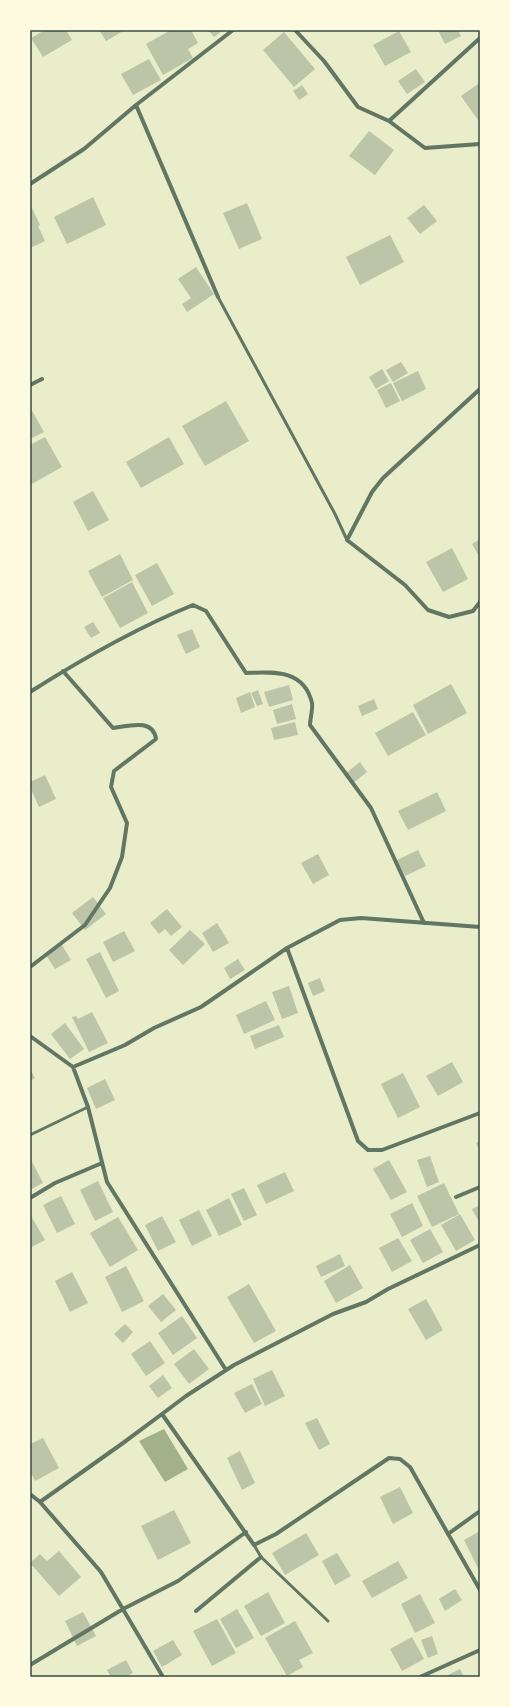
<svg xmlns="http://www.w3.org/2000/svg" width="510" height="1707" viewBox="0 0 510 1707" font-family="Signika,sans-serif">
	<rect width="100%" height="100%" fill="#e9edc9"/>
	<path fill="#a3b18a" d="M164 1429 188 1469 165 1482 139 1441Z"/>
	<path fill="#bcc5a7" d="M45 30H66L72 40 43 57 31 38Z
		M99 30H122L123 31 106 41Z
		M171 30H191L198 43 188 49 193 58 163 75 146 44Z
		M208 30H223L214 37Z
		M438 30H458L461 36 445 44Z
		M399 31 411 52 385 66 373 45Z
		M284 32 315 69 294 87 263 50Z
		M149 59 161 80 133 95 121 74Z
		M416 69 425 82 407 94 398 81Z
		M478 84 480 87V123L461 96Z
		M302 85 308 94 299 100 293 91Z
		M369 131 394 150 375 175 349 156Z
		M93 197 106 225 67 244 54 217Z
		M247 203 262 239 239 249 223 213Z
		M30 204 40 225 38 226 45 241 30 248Z
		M424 205 437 221 420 234 407 218Z
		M390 235 404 262 360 285 346 257Z
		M196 267 214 294 187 312 182 304 191 298 178 279Z
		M401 362 408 373 393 382 386 370Z
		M382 369 389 381 376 389 369 377Z
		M418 371 426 389 402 401 393 383Z
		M391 383 400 401 386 408 377 390Z
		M226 401 249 441 205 466 182 426Z
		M30 407 44 432 30 439Z
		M45 437 62 467 30 485V445Z
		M169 437 184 464 141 488 126 462Z
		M93 491 109 520 88 531 73 502Z
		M480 539V558L472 544Z
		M452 548 468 579 443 592 426 562Z
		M120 554 133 580 102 597 88 571Z
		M157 563 174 594 152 606 135 575Z
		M132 582 148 613 120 628 103 598Z
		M93 622 100 633 91 638 84 627Z
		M192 629 200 647 186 654 177 635Z
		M451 684 467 713 428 734 413 705Z
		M289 685 293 700 269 707 264 692Z
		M258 690 263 704 257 706 251 693Z
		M250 692 255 707 241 713 236 698Z
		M374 699 378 709 362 716 358 706Z
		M292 704 296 719 277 724 273 710Z
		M413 712 426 735 388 756 375 733Z
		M295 722 298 735 274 740 271 728Z
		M360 762 367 772 352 784 345 774Z
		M45 775 56 799 39 807 30 787V782Z
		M437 792 446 811 408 830 398 811Z
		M418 850 426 866 405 876 397 860Z
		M318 854 329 875 313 884 301 863Z
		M93 897 106 914 85 930 72 913Z
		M167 909 182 927 171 936 165 929 159 934 150 923Z
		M217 923 229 943 213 952 202 933Z
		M190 930 205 944 183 965 169 950Z
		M124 931 135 951 113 962 103 942Z
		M62 945 71 960 55 969 46 955Z
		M100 952 119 991 106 998 86 959Z
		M238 959 245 970 230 979 224 968Z
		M320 978 325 991 313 996 308 983Z
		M289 986 298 1013 282 1019 272 992Z
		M266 1001 275 1020 244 1034 236 1015Z
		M92 1012 108 1043 89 1052 72 1017 76 1016 78 1019Z
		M65 1023 84 1049 70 1059 51 1034Z
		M279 1025 284 1037 255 1049 250 1036Z
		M452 1062 463 1082 438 1096 426 1076Z
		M30 1069 35 1078 30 1081Z
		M403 1073 420 1107 398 1118 381 1084Z
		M105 1079 115 1100 96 1109 87 1088Z
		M480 1141V1152L476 1143Z
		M430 1156 439 1182 427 1187 417 1160Z
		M30 1158 43 1183 30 1190Z
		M389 1160 407 1192 391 1200 373 1169Z
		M285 1172 294 1191 266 1204 257 1185Z
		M98 1181 113 1212 95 1221 80 1190Z
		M444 1183 459 1214 432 1227 417 1196Z
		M244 1188 257 1215 244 1221 231 1194Z
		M61 1196 75 1224 57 1233 43 1205Z
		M229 1198 242 1225 219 1236 206 1210Z
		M412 1203 423 1226 402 1237 390 1214Z
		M480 1205V1224L472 1209Z
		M199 1210 212 1236 192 1246 179 1220Z
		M460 1214 475 1240 456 1251 441 1225Z
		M30 1216H31L45 1240 30 1248Z
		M162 1216 176 1242 158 1251 145 1225Z
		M118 1217 138 1250 110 1267 90 1233Z
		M430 1229 443 1252 423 1263 410 1240Z
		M398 1238 412 1261 392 1272 379 1248Z
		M340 1254 345 1266 321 1277 316 1266Z
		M350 1265 363 1288 336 1303 324 1281Z
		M126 1266 144 1301 122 1312 105 1277Z
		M72 1272 88 1303 70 1312 55 1281Z
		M249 1284 276 1331 254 1343 227 1297Z
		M163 1294 176 1310 161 1322 148 1306Z
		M426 1299 443 1330 426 1340 408 1309Z
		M182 1316 197 1338 173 1355 158 1333Z
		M125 1324 133 1332 123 1343 114 1334Z
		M150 1341 165 1363 146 1376 131 1354Z
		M194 1349 209 1369 189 1384 174 1364Z
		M272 1370 285 1396 265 1406 253 1379Z
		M163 1375 172 1388 158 1398 149 1386Z
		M252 1384 262 1404 245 1413 234 1393Z
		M317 1418 330 1444 319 1450 305 1423Z
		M43 1438 59 1468 35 1481 30 1471V1444Z
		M240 1451 255 1483 242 1490 227 1458Z
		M400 1487 413 1513 393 1524 380 1497Z
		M174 1510 191 1543 158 1560 141 1526Z
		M480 1531V1566L478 1568 464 1540Z
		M306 1533 319 1555 285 1575 272 1553Z
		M59 1551 81 1577 59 1596 30 1563 40 1554 47 1561Z
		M337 1553 351 1576 335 1585 322 1561Z
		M398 1561 408 1578 372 1598 362 1581Z
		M455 1589 462 1600 445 1611 439 1599Z
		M268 1592 285 1623 261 1636 244 1606Z
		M420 1594 435 1623 415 1633 401 1604Z
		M237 1609 254 1638 236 1648 220 1619Z
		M83 1612 96 1636 77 1646 65 1621Z
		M217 1619 236 1653 212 1666 193 1631Z
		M295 1621 313 1653 299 1660 303 1667 287 1676 265 1638Z
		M432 1636 438 1654 428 1658 421 1640Z
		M412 1637 424 1659 402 1671 390 1649Z
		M173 1640 182 1655 162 1667 153 1651Z
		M126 1660 133 1673 125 1677H111L107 1670Z
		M460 1669 464 1677H444Z"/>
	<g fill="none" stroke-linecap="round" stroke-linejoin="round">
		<path stroke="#617663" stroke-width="3" d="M218 297 335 514 347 540
			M30 1135 88 1107
			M254 1545 261 1557 328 1621"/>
		<path stroke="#617663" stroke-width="4" d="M295 30 324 61 358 107 389 121 425 148 480 144
			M136 105 218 297
			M389 121 480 38
			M30 184 84 149 136 105 233 30
			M30 385 42 379
			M480 389 383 478 372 492 347 540 405 585 428 610 449 617 473 611 480 602
			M30 692C82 659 136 628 193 605L206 611 246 673C273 672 304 669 312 703 313 709 310 719 310 725L371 808 424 923
			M287 948 358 1141 368 1150H382L480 1113
			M30 967 85 925 110 888 122 857 127 823 111 787 114 771 156 739C153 718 129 726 113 728L63 671
			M30 1036 73 1067 125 1045 154 1028 201 1007 287 948 340 920 361 918 480 927
			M73 1067 88 1107 107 1182 226 1370
			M456 1197 480 1187
			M30 1198 55 1183 102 1163
			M162 1414 186 1396 234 1365 333 1314 366 1302 388 1289 480 1245
			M30 1494 40 1502 123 1443 162 1414 254 1545 276 1534 389 1458 400 1459 410 1467 480 1590
			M40 1502 101 1572 163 1677
			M448 1534 480 1511
			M196 1611 261 1557
			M30 1665 123 1609 178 1581 246 1532
			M420 1677 480 1650"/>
	</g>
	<rect width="510" height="1707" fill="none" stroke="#fefae0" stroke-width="62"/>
	<rect x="31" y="31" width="448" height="1645" fill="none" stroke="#344e41" stroke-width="1.5"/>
</svg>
